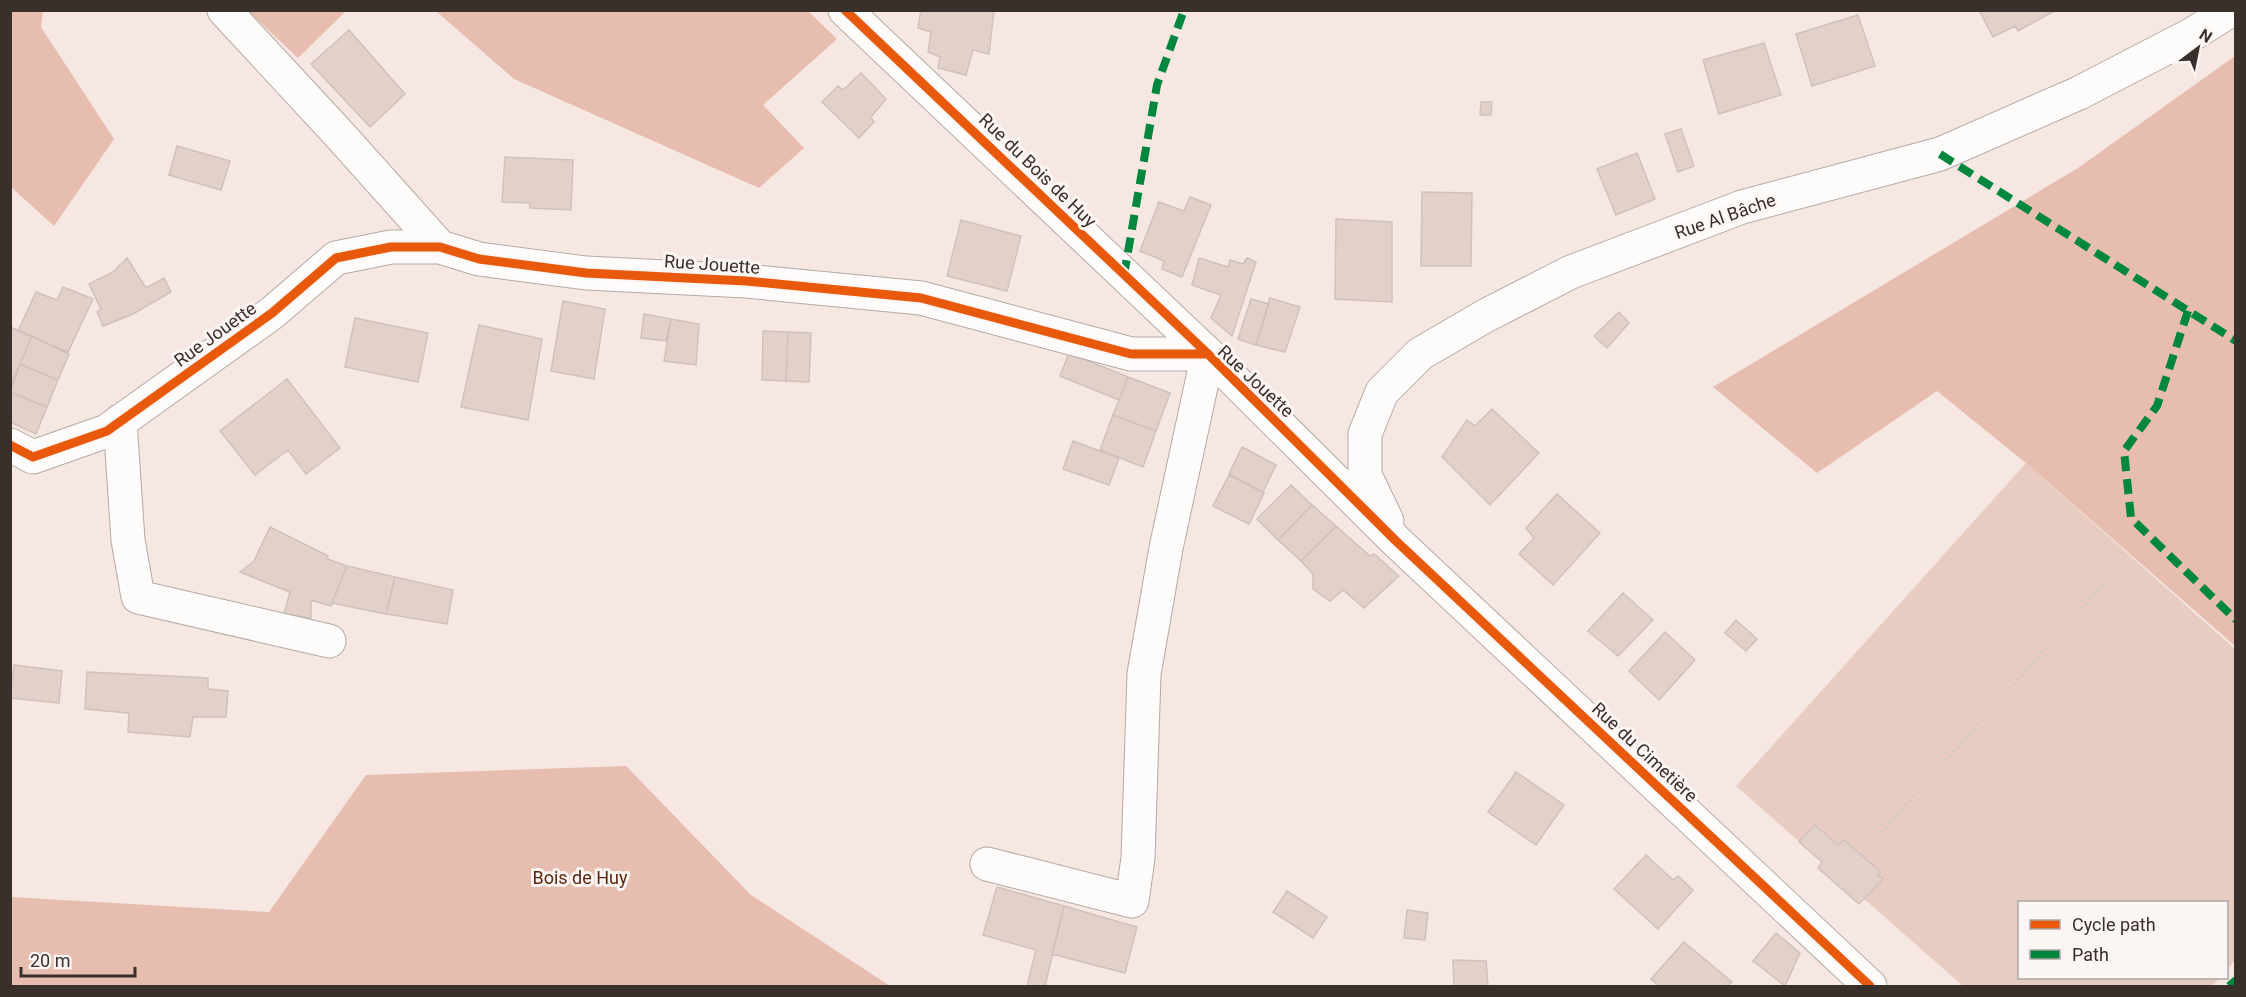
<svg xmlns="http://www.w3.org/2000/svg" width="2246" height="997" viewBox="0 0 2246 997" font-family="Roboto,sans-serif">
	<rect width="100%" height="100%" fill="#f6e7e2"/>
	<path fill="#e8ccc1" d="M2026 463 2235 649V960L2227 970 2226 902H2020V978H2220L2212 986H1963L1736 786Z"/>
	<path fill="#e6bdae" d="M11 10 43 11 41 27 114 139 54 226 11 187Z
		M248 11H346L298 58Z
		M436 11H808L837 39 763 105 804 148 759 188 514 79Z
		M2235 56V646L2026 463 1937 391 1817 473 1713 387 2078 168Z
		M626 766 751 895 890 986H11V897L269 912 366 775Z"/>
	<path fill="#e3d0c9" stroke="#cec2be" stroke-width="1.5" d="M921 10H994L989 54 973 50 966 75 938 68 940 57 928 52 931 32 918 28Z
		M1979 10H2056L2018 31 2015 26 1993 37Z
		M1858 15 1875 66 1812 86 1796 34Z
		M349 30 405 94 370 127 311 64Z
		M1764 43 1781 95 1719 114 1703 60Z
		M861 73 886 99 871 117 874 122 859 138 822 102 838 86 843 90Z
		M1481 102H1492L1491 115H1480Z
		M1681 129 1694 166 1678 172 1665 134Z
		M177 146 230 161 221 190 169 175Z
		M1637 153 1655 199 1616 215 1597 169Z
		M505 157 573 160 571 210 530 208V203L502 202Z
		M1422 192 1472 193 1471 266H1421Z
		M1190 197 1211 205 1182 277 1162 269 1164 261 1140 251 1159 202 1184 211Z
		M1336 219 1392 222V302L1335 299Z
		M961 220 1021 236 1007 291 947 276Z
		M127 258 146 288 164 278 171 292 133 314 103 326 97 312 101 309 89 284 113 272Z
		M1199 258 1228 267 1230 260 1243 264 1247 258 1256 262 1232 336 1211 318 1221 295 1192 285Z
		M63 287 93 299 68 352 18 331 36 292 57 300Z
		M1270 298 1300 307 1285 352 1256 345Z
		M1251 299 1269 304 1256 345 1238 339Z
		M563 301 605 309 594 379 551 371Z
		M1619 312 1629 323 1607 348 1594 336Z
		M644 314 671 319 666 341 641 338Z
		M355 318 428 333 418 382 345 367Z
		M671 319 699 324 696 365 664 361Z
		M479 325 542 339 528 420 461 407Z
		M10 327 32 336 10 387Z
		M763 331 788 332 786 381 762 380Z
		M788 332 811 333 809 382 786 381Z
		M32 336 69 354 58 380 20 364Z
		M1069 353 1128 377 1119 400 1060 376Z
		M20 364 58 380 47 407 10 392Z
		M1128 377 1170 393 1156 431 1113 415Z
		M287 379 340 448 306 474 288 450 255 475 220 431Z
		M10 392 47 407 36 434 10 422Z
		M1492 409 1539 453 1490 505 1442 457 1467 420 1475 426Z
		M1113 415 1156 431 1143 467 1100 450Z
		M1073 441 1119 458 1109 485 1063 469Z
		M1242 447 1276 465 1263 492 1229 474Z
		M1229 475 1264 493 1249 524 1213 506Z
		M1291 485 1312 505 1278 540 1257 519Z
		M1557 494 1600 533 1553 585 1519 554 1534 538 1526 528Z
		M1312 505 1336 526 1301 561 1278 540Z
		M1336 526 1370 556 1374 554 1399 576 1364 608 1343 590 1330 601 1313 589V574L1301 561Z
		M270 527 328 556 327 559 347 566 331 606 311 600V618L284 614 290 592 240 572 254 561Z
		M347 566 395 577 386 614 332 603Z
		M395 577 453 590 447 624 386 614Z
		M1623 593 1653 620 1618 656 1588 631Z
		M1736 620 1757 639 1746 651 1725 633Z
		M1665 632 1695 660 1659 700 1629 671Z
		M14 665 62 671 59 703 10 698Z
		M87 672 208 678V689L228 691 226 717H193L190 737 128 732 129 713 85 709Z
		M1516 772 1564 805 1536 845 1488 812Z
		M1815 825 1838 845 1844 840 1881 872 1878 875 1883 879 1859 904 1818 868 1822 862 1799 842Z
		M1646 855 1673 880 1678 876 1693 890 1658 929 1614 889Z
		M997 887 1064 906 1045 986H1027L1036 950 983 935Z
		M1287 891 1327 917 1313 938 1273 912Z
		M1064 906 1137 927 1125 973 1052 954Z
		M1407 910 1428 913 1425 940 1404 938Z
		M1776 933 1800 953 1785 986 1753 961Z
		M1684 942 1732 982 1727 986H1659L1651 979Z
		M1453 960 1486 961 1488 986H1454Z"/>
	<g fill="none" stroke-linecap="round" stroke-linejoin="round">
		<g stroke="#b5aaa6" stroke-width="35">
			<path id="minor" d="M224 10 338 133 440 247
				M845 10 1208 354 1396 541 1870 986
				M120 421 128 540 138 597 329 641
				M10 445 33 457 107 431 272 313 336 258 391 247H440L479 259 586 273 746 281 921 298 1131 354H1208
				M1387 521 1365 475V434L1382 392 1420 354 1485 316 1571 272 1742 207 1940 154 2079 93 2191 35 2231 10
				M987 864 1132 901 1138 858 1144 674 1166 548 1208 354"/>
		</g>
		<path stroke="#d0cac8" stroke-width="4" stroke-dasharray="1.5 4.5" stroke-linecap="butt" d="M1862 855 2109 577"/>
		<use href="#minor" stroke="#fefbfb" stroke-width="33"/>
		<path stroke="#00873e" stroke-width="8" stroke-dasharray="15 8" stroke-linecap="butt" d="M1940 154 2236 341
			M1124 275 1157 85 1184 10
			M2188 311 2157 406 2124 451 2131 518 2236 620
			M2229 986 2236 980"/>
		<g stroke="#fbf6f4" stroke-width="13">
			<path id="cycleway" d="M845 10 1208 354 1396 541 1870 986
				M10 445 33 457 107 431 272 313 336 258 391 247H440L479 259 586 273 746 281 921 298 1131 354H1208"/>
		</g>
		<use href="#cycleway" stroke="#e8590c" stroke-width="9"/>
	</g>
	<g text-anchor="middle" dominant-baseline="central" stroke-width="6" stroke-linejoin="round" paint-order="stroke">
		<g font-size="18" fill="#392f2b" stroke="#fbf6f4">
			<text transform="translate(1038 170) rotate(44)">Rue du Bois de Huy</text>
			<text transform="translate(1725 216) rotate(-19)">Rue Al Bâche</text>
			<text transform="translate(712 264) rotate(4)">Rue Jouette</text>
			<text transform="translate(215 334) rotate(-36)">Rue Jouette</text>
			<text transform="translate(1256 381) rotate(43)">Rue Jouette</text>
			<text transform="translate(1645 752) rotate(43)">Rue du Cimetière</text>
		</g>
		<g font-size="18" fill="#5c250d" stroke="#fbf6f4">
			<text x="580" y="877">Bois de Huy</text>
		</g>
	</g>
	<rect width="2246" height="997" fill="none" stroke="#392f2b" stroke-width="24"/>
	<rect x="2018" y="901" width="210" height="78" fill="#fbf6f4" stroke="#ada6a4" stroke-width="1.5"/>
	<rect x="2030" y="920" width="30" height="9" fill="#e8590c" stroke="#ada6a4" stroke-width="1.5"/>
	<text x="2072" y="931" font-size="18" fill="#392f2b">Cycle path</text>
	<rect x="2030" y="950" width="30" height="9" fill="#00873e" stroke="#ada6a4" stroke-width="1.5"/>
	<text x="2072" y="961" font-size="18" fill="#392f2b">Path</text>
	<g transform="translate(2198 48) rotate(32)" stroke="#fbf6f4" stroke-width="4.5" paint-order="stroke">
	<path d="M0-4.5L10 22L0 15L-10 22Z" fill="#392f2b"/>
	<text y="-9" font-size="16" font-weight="bold" text-anchor="middle" fill="#392f2b">N</text>
	</g>
	<path d="M21 967v9h114v-9" fill="none" stroke="#392f2b" stroke-width="3"/>
	<text x="30" y="967" font-size="18" fill="#392f2b" stroke="#fbf6f4" stroke-width="4.5" paint-order="stroke">20 m</text>
</svg>
